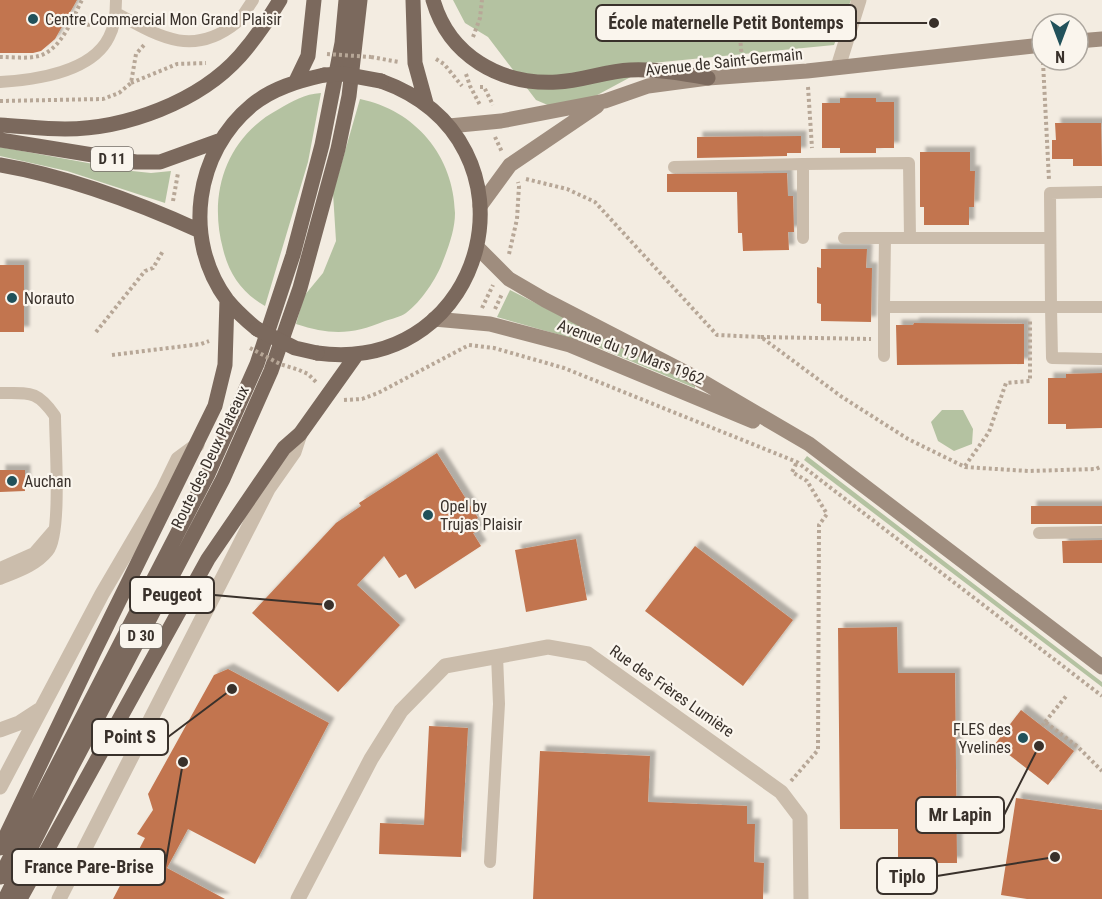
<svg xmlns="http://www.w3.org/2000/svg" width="1102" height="899" viewBox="0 0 1102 899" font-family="'Roboto Condensed',sans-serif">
	<defs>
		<filter id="shadow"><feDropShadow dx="5.5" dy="-5.5" stdDeviation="1.5" flood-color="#0004"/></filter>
	</defs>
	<rect width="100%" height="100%" fill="#f3ece1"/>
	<path fill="#b4c2a1" d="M453 0H851L834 45 652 63 640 72 588 100 550 106 536 100 488 37 465 23Z
		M321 93 308 162 265 306C242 293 229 274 223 249 208 193 226 137 279 109 293 101 304 94 321 93Z
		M360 99C415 110 454 156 455 213 455 229 449 246 443 261 437 278 421 302 406 313 400 317 391 319 385 321 352 335 330 335 296 324L304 296 323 273 336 241 333 193Z
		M0 147 132 171 151 173 171 171 165 203 67 171 0 156Z
		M510 290 695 384V388L585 342 497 317Z
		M942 410H963L973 429 972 444 954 451 938 441 931 422Z
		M807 456 1102 682V687L804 460Z"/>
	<path fill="#c2754f" filter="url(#shadow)" d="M0 0H77L55 39 41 51 33 53H0Z
		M840 98H876V102H894V148H876V153H840V148H822V103H840Z
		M1055 123H1101L1102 166H1073V159H1052V140H1056Z
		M801 136V153H787V156L697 158V137Z
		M920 152H970V171H975L974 207H969V225H924V207H920Z
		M787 173 788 196H793L794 232H788L789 250 743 251 742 233H738L737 192H667V174Z
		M821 249H867L866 268H872L871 322 821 321V304L817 303V267L821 268Z
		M0 265H24V332H0Z
		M914 323 1024 324V364L897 365 896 325H913Z
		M1102 373V428L1066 429V424H1048V378H1066V374Z
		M437 453 478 518 473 521 478 531 473 533 481 546 415 589 406 574 399 578 384 556 357 585 400 625 338 692 252 613 336 523 361 506 359 503Z
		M0 470H25V491L0 492Z
		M1031 506H1102V524H1031Z
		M576 539 587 600 526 612 515 550Z
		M1102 540V563H1063L1062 541Z
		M695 546 793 620 743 686 645 611Z
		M897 627 898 673H955L957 863H898V829H840L838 628Z
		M228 669 329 723 255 864 188 829 167 868 225 899H113L145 838 137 834 153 810 148 794 214 675Z
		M1021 710 1074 751 1048 785 995 744Z
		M429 726 468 728 461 857 379 854 380 823 424 825Z
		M540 751 650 756 648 802 747 806V824H755L754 862 764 863 763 899H533Z
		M1016 798 1102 810V899H1027L1001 895Z"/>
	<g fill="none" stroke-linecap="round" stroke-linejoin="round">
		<path stroke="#b7a797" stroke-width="4" stroke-dasharray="3 3" stroke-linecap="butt" d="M69 24 97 25
			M739 25 742 60
			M473 37 480 18 482 0
			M0 57C12 57 27 59 39 56 62 49 72 19 82 0
			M371 57 399 62
			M436 59 444 64 462 86
			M1043 62 1049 180
			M466 74 470 86 480 105
			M131 83 177 64 206 63
			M480 87H484L493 105
			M808 87 812 148
			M0 101 103 99 119 93 131 83 136 54 145 44
			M495 137 502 152
			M526 179 567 189 595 202 717 335 761 337 842 397 908 439 965 467 1028 471 1096 469 1102 466
			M173 201 178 173
			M509 254 517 219 519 186 518 182
			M482 308 493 285
			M495 309 502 294
			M96 332 145 271 153 268 163 251
			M761 337 871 339
			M112 355 201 344 209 341
			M299 370 308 374 317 383
			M344 400 362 399 378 393 469 345 494 348 564 368 797 462 1102 696
			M965 466 989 432 1006 383 1030 381V320
			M1045 722 1067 695
			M1042 726 1045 722 1078 747 1102 771
			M791 781 818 750 819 525 827 514 807 481 792 472 797 462"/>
		<path stroke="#cbbdac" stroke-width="12" d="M116 13C158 36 192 58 236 23 243 17 248 7 253 0
			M0 82C35 80 92 72 109 37 115 26 116 12 116 0
			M674 167 803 164
			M803 238V164L909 163 910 238
			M844 238H885
			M1050 238H885L884 307H1051L1050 193 1102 192
			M1102 307H1051L1052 358 1102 359
			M884 356V307
			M0 393C30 393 37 390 55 416 55 441 62 535 48 551 36 566 17 572 0 579
			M1039 533 1102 532
			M0 568 34 553 53 531
			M490 862 499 704 497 656"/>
		<path stroke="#cbbdac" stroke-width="15" d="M838 67 859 0
			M0 730 19 723 39 710
			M0 787 102 594 163 490 178 459 197 445
			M59 899 268 489 294 452 300 434
			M298 899 371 759 401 711 445 666 548 647 588 654 781 792 800 817 801 899"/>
		<path stroke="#9f8d7e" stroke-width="15" d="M1078 41 1102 39
			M449 126 501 121 605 101 648 86 708 78 807 71 1042 45
			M480 206 510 165 597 106
			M477 247 509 279 545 300 698 379 809 444 1102 667
			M434 319 490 324 570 345 753 421"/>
		<path stroke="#7b695d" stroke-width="15" d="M413 0 415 63 426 103
			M433 0C449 56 500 85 557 82 582 81 606 71 630 70 658 69 682 73 708 78
			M296 81 308 56 314 0
			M0 125C21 126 43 129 65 129 125 129 199 102 240 56 255 39 268 20 280 0
			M0 140 136 162H160L221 140
			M0 165C70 177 136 202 200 231
			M257 329C246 320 236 311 227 300 182 239 195 152 252 105 273 88 298 81 324 75
			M317 353C489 376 548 141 381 81
			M0 848 93 654 215 406 225 365 227 300
			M0 877 208 474 257 364 293 255 322 145 342 43 346 0
			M5 899 70 770 223 479 271 371 300 288 338 149 349 96 360 0
			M20 899 208 559 284 448 300 434 357 354"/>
		<path stroke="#b7a797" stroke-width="4" stroke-dasharray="3 3" stroke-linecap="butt" d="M327 54 371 57
			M250 348 280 364 299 370"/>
		<path stroke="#7b695d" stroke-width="15" d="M324 75 343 74 381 81
			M257 329 295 348 317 353"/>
	</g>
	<g fill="#21515a" stroke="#faf5ed" stroke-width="2">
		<circle cx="33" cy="19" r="6"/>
		<circle cx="12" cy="298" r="6"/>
		<circle cx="12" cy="481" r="6"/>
		<circle cx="428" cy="515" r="6"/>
		<circle cx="1023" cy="738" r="6"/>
	</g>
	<g text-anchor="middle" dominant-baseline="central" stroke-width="4.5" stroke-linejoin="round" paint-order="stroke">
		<g fill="#faf5ed" stroke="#736c65" stroke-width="1.5">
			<rect x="91" y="147" width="42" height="24" rx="4.5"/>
			<rect x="120" y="624" width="42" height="24" rx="4.5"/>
		</g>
		<g font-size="15" font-weight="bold" fill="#39312b">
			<text x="112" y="159">D 11</text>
			<text x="141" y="636">D 30</text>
		</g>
		<g font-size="16" fill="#39312b" stroke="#faf5ed" text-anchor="start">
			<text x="45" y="19">Centre Commercial Mon Grand Plaisir</text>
			<text x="24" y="298">Norauto</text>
			<text x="24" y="481">Auchan</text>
			<text x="440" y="506">Opel by<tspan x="440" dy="18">Trujas Plaisir</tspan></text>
			<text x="1011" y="729" text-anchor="end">FLES des<tspan x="1011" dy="18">Yvelines</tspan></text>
		</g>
		<g font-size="16" fill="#39312b" stroke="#faf5ed">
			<text transform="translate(724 62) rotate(-6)">Avenue de Saint-Germain</text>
			<text transform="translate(631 352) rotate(21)">Avenue du 19 Mars 1962</text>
			<text transform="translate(210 457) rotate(-64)">Route des Deux Plateaux</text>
			<text transform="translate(672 691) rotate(35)">Rue des Frères Lumière</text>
		</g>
	</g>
	<path fill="none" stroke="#39312b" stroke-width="2" d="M934 23L856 23M329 605L214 595M232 689L168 737M1039 746L1004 815M183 762L165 867M1055 857L937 876"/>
	<g fill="#39312b" stroke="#faf5ed" stroke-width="2">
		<circle cx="934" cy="23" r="6"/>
		<circle cx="329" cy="605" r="6"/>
		<circle cx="232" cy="689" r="6"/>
		<circle cx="1039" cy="746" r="6"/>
		<circle cx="183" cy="762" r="6"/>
		<circle cx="1055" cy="857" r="6"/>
	</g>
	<g fill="#faf5ed" stroke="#39312b" stroke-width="2">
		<rect x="596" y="5" width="260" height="36" rx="6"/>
		<rect x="130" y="577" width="84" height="36" rx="6"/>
		<rect x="92" y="719" width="76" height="36" rx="6"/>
		<rect x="916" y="797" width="88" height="36" rx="6"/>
		<rect x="12" y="849" width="153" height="36" rx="6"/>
		<rect x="877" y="858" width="60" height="36" rx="6"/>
	</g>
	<g font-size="18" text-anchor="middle" font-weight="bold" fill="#39312b">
		<text x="726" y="29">École maternelle Petit Bontemps</text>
		<text x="172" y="601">Peugeot</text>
		<text x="130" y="743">Point S</text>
		<text x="960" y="821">Mr Lapin</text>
		<text x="89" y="873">France Pare-Brise</text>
		<text x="907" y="883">Tiplo</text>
	</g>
	<g transform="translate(1060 42) rotate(180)"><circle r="28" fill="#faf5ed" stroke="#ada79f" stroke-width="1.5"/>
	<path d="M0-4.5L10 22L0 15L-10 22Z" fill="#21515a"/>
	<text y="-9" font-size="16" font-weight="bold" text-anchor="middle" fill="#39312b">N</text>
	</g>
</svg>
